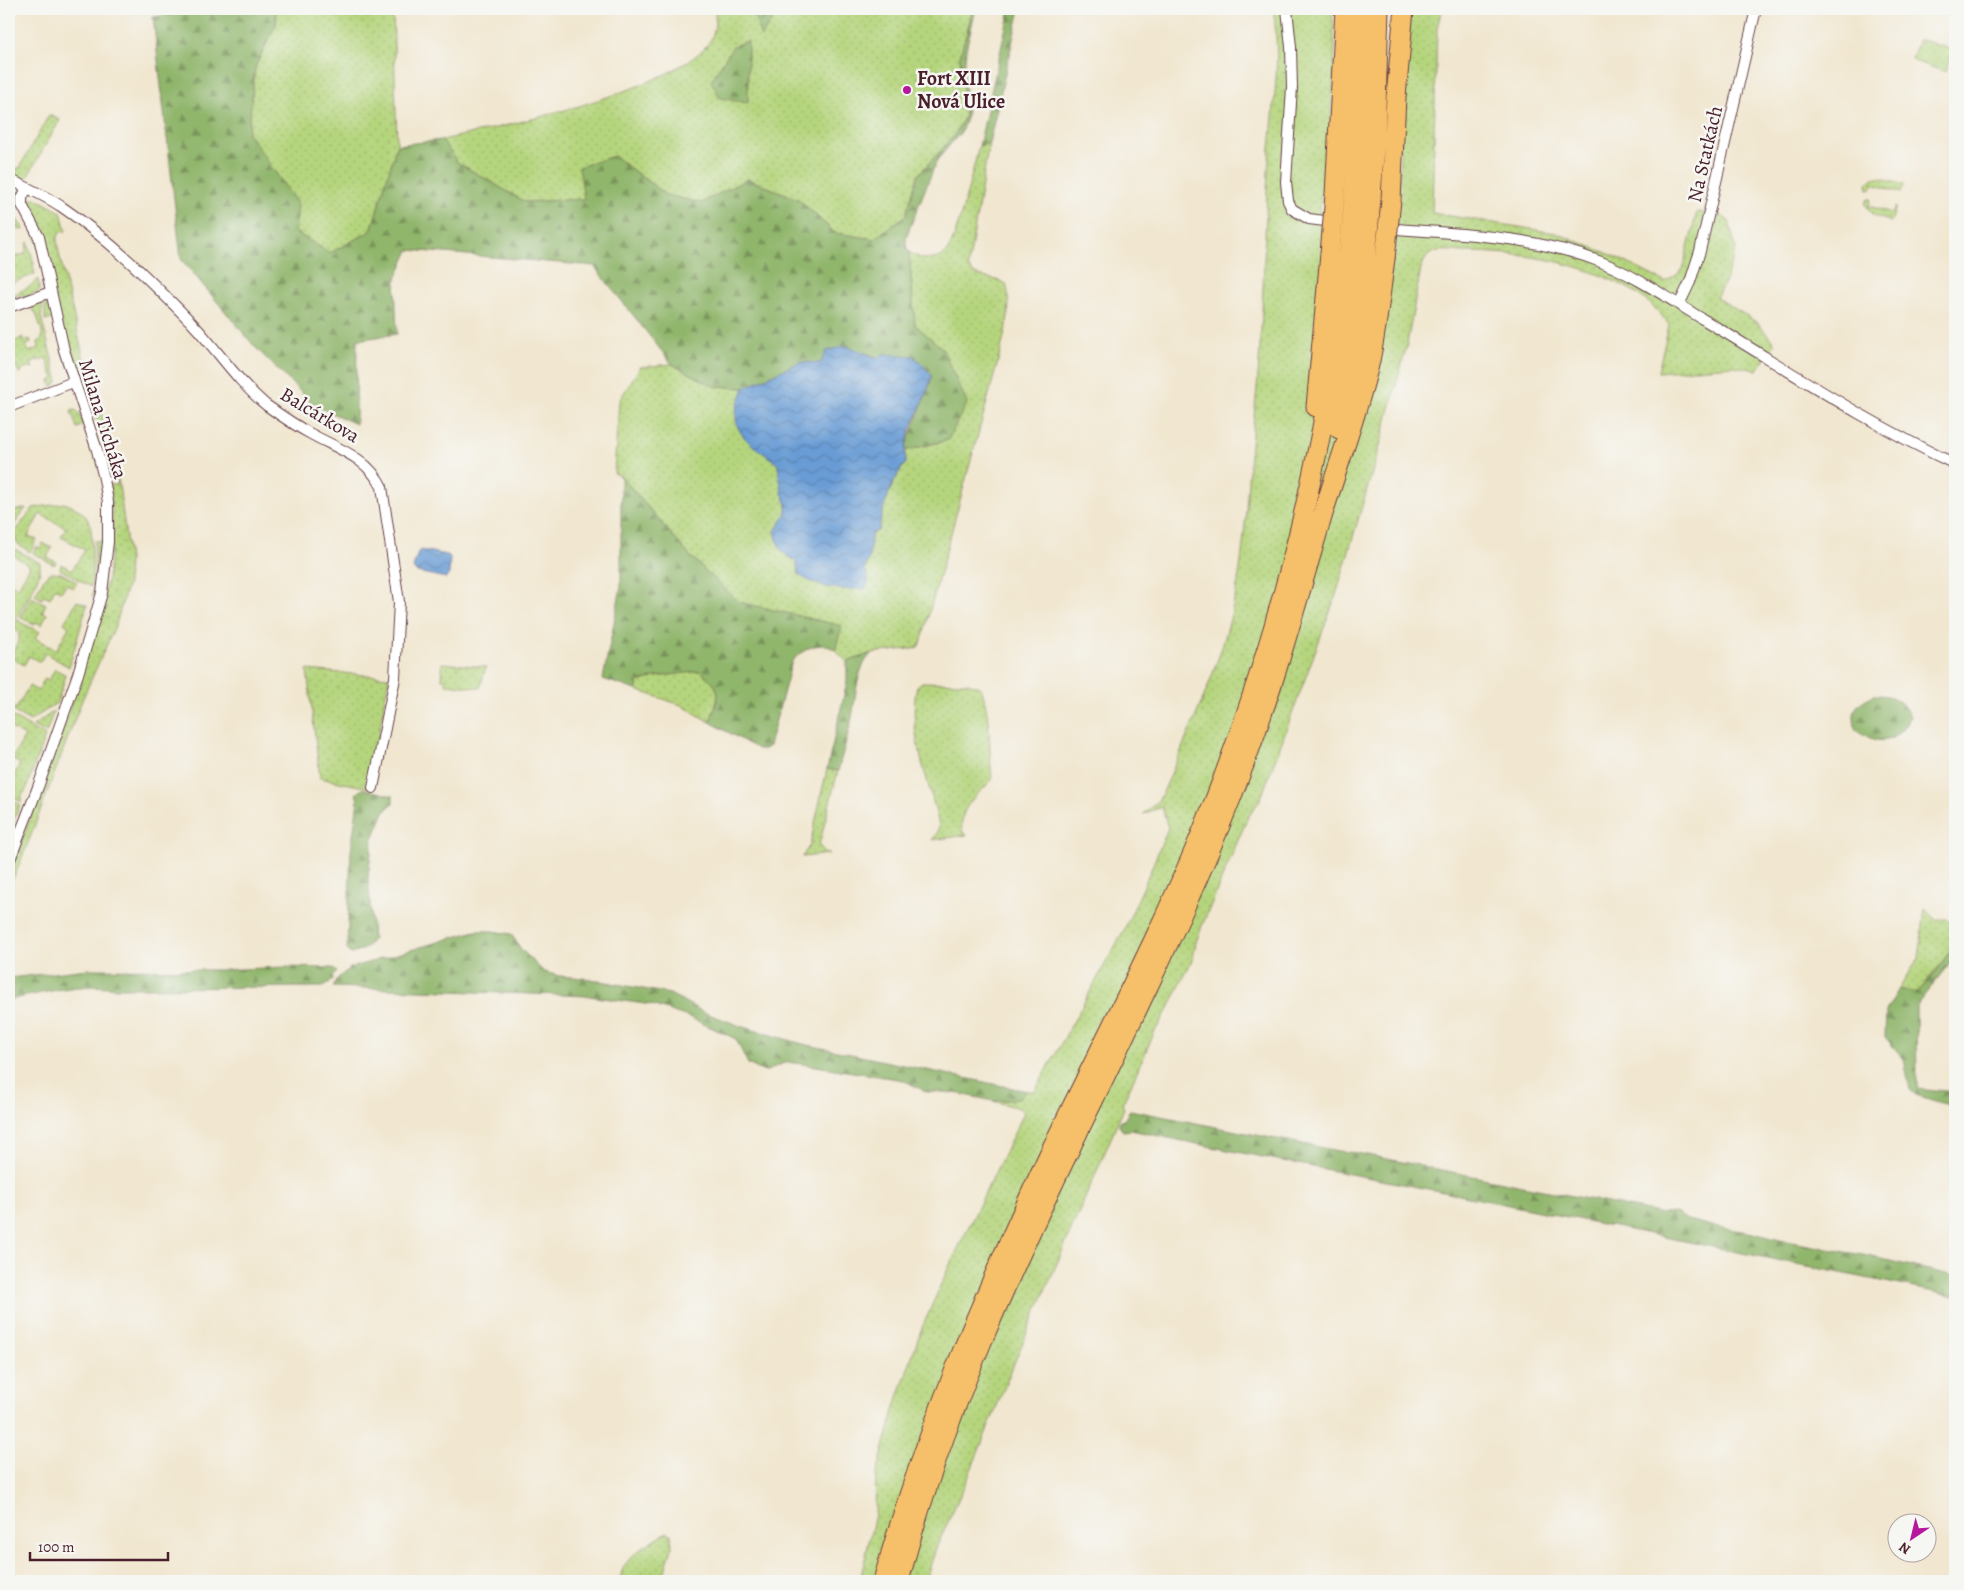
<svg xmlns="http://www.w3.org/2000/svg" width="1964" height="1590" viewBox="0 0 1964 1590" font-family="Alegreya,serif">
	<defs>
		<pattern id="green-dots" width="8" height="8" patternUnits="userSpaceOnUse" patternTransform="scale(1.25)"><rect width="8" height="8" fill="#b5d57d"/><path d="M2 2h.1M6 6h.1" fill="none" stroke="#9db66c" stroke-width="1.8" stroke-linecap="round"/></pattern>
		<pattern id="forest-firs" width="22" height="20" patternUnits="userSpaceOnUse" patternTransform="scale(1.25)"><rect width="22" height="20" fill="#90b66c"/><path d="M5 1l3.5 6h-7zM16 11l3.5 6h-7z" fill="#789359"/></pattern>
		<pattern id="water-waves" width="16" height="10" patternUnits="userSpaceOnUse" patternTransform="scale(1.25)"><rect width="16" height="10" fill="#699cd5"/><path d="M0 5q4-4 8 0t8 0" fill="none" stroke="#587fad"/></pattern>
	</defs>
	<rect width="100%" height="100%" fill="#f6f6f2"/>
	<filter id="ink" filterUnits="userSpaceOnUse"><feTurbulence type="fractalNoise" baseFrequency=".02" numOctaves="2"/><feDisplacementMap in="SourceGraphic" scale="10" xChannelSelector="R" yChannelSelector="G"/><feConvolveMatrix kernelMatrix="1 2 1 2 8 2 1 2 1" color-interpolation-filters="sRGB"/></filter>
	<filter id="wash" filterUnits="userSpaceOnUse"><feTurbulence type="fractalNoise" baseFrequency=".0096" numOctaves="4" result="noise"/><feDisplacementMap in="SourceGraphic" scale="20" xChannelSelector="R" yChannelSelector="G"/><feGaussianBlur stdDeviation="1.12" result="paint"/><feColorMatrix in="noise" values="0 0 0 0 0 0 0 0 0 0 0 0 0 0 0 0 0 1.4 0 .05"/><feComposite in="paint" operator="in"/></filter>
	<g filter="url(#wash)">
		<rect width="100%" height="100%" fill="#f1e7d0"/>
		<path fill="url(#green-dots)" stroke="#807a54" d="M276 9H393L397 145 371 231 330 253 295 232 298 205 248 133 255 67 276 24Z
			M715 9H752L761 36 779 9H973L960 57 965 116 954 136 918 175 906 215 874 239 835 233 798 199 748 179 701 203 666 195 614 156 584 199 525 202 457 162 442 140C497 128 685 88 711 39 716 30 715 18 715 9Z
			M1273 9H1332L1335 46 1328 182 1322 186 1320 213 1396 223 1409 9H1442L1437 28 1432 213 1556 233 1614 256 1665 282 1678 274 1683 267 1697 212 1720 215 1729 221 1736 250 1724 284 1716 297 1758 323 1775 344 1758 370 1733 366 1658 372 1669 325C1660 312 1646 299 1633 291 1581 261 1521 252 1462 252 1453 251 1441 249 1432 253 1426 256 1424 262 1421 268L1407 344 1383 435 1336 595 1261 798 1247 819 1202 926 1196 942 1193 958 1169 1008 1155 1031 1122 1105 1124 1108 1017 1356 967 1480 937 1546 925 1581H860L875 1514 876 1477 896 1403 921 1330 947 1271 1024 1113 1019 1108 993 1101 1019 1099 1027 1091H1035L1124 930 1144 886 1168 828 1162 807 1143 814 1158 801 1165 788C1191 726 1222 663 1235 597 1245 550 1246 502 1250 454 1253 424 1257 394 1259 363 1263 306 1264 249 1267 192 1269 131 1283 69 1273 9Z
			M1919 39 1953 50 1946 72 1914 61 1912 59Z
			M49 115 60 120 26 179H21L9 173V166L17 170 19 167 21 168 22 163Z
			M989 143 968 267C976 280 994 276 1006 284 1013 307 1005 331 1000 354L921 643 917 648 872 653 847 662 835 650 841 626 739 602 689 555 621 476 614 473 619 401 640 367 672 364 713 385 744 388 736 411 778 465 782 493 787 504 785 516 775 531 793 559 796 561 799 575 842 590 868 580 865 569 869 558 872 534 879 530C881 511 893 477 906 463L904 451 948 440 942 348 915 325 909 252C919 259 933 263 945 254 956 244 974 165 979 146Z
			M1873 178H1882L1904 185 1901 193 1873 184 1871 190 1868 189 1867 184Z
			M30 198H35L61 212 66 231 60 232 57 239 59 253 88 377 98 400 118 477 129 559 128 583 116 624 82 700 30 838 9 889V874L62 734 108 578 113 531 110 485H118L84 382 78 383 27 206Z
			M1868 199H1871L1869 206 1892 213 1895 207H1896L1891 222C1879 218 1870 215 1865 203Z
			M12 213 24 229 21 230C12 226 9 223 9 214Z
			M28 242 34 264 33 266 35 274 9 284V258L25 254Z
			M38 279 40 291 24 298 22 294 15 297 16 301 10 303 9 301V297L29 287Z
			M45 299 49 302 53 319 45 321Z
			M43 301 41 317 58 382 52 387 50 381 54 379 46 358 38 361 37 359 35 360V362L31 363 33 368 31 367 22 370V372L19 373 16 365 9 368V342L10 344 23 337 24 341 30 339 31 343 26 345 29 352 39 348 38 342 42 339V331L35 311H33L31 306Z
			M75 410 79 413 84 425 77 428 71 411Z
			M64 503C92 512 92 526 92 552 92 563 93 575 91 587L60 569 61 564 72 570 85 550 61 537 66 528 40 514 28 536 37 540 30 552 20 546 12 536 33 508Z
			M26 508 9 532V512Z
			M95 541H104C103 554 102 589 92 597L95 583Z
			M43 543 52 548 47 557 56 562 54 565 33 553 36 547 40 549Z
			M9 546 40 563C43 579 17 616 9 630V583L18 588 30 566 10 553 9 555Z
			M51 572 61 573 77 582 74 588 66 584 61 592 55 588 50 598 44 595 42 599 35 595 43 580Z
			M31 597 46 604 42 612 47 614 42 625 36 622 34 625 20 617Z
			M77 601 87 605 69 667 45 653 40 662 29 656 24 665 10 657 19 640V633L13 628 18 619 20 622 40 632 35 638 56 650 69 627 64 623Z
			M442 663 486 667 480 688 446 684V680L442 679Z
			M55 669 66 675 57 703 30 721 9 709V704L16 709 29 686 38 691 45 678 49 680Z
			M307 670 389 677 369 788 320 778Z
			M700 671C724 691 720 693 710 722L681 705 636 690 637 682 655 677Z
			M922 682 967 683 981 687C991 717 989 748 992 780 977 796 959 806 962 831L967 835 932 840 937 833 939 826C930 780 906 733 917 686Z
			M54 711 46 733 33 726Z
			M9 715 45 736 25 792 22 795 21 802 9 795V784L20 764 12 759 25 736 9 727Z
			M827 769 838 771 819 845 824 852 829 854 802 857 810 845Z
			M9 799 20 805 9 832Z
			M1925 909 1936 920 1946 919 1955 923V945L1921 989 1916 993 1899 989 1919 957Z
			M667 1532 671 1534 672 1547 662 1581H621C618 1559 651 1542 667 1532Z"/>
		<path fill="url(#forest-firs)" stroke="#6d6a4c" d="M224 9H276V24L255 67 248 133 298 205 295 232 330 253 371 231 397 145 442 140 457 162 525 202 584 199 579 167 614 156 666 195 701 203 747 179 798 199 835 233 874 239 906 215 918 175 954 136 965 116 960 57 973 9H976L966 49 964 71 967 116 961 132 937 160 906 237V246L909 252 915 325 942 348 967 403 948 440 904 451 930 384 932 375 927 370 879 358 846 346 821 363 800 362 744 388 713 386 672 364 594 266 409 250 395 281 397 334 357 340 356 424 314 405 256 348 181 259 153 17 194 11Z
			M752 9H779L761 37Z
			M1010 9H1020L989 143 979 146Z
			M748 41V103L720 98 711 81 733 46Z
			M621 476 689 555 739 602 842 626 835 650C819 639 804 649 792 661L769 746 764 749H758L710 722C720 693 724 691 700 671L655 677 638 682 636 690 603 679 621 587Z
			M872 653C855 669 856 701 851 722 847 739 842 755 838 771L827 769 847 682V662Z
			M1874 695C1894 695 1900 699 1910 716 1906 733 1888 746 1870 738 1866 736 1861 732 1856 730 1851 709 1855 704 1874 695Z
			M364 789 393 796V803L384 812 373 838 368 876 373 939C368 948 361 951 351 954L347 950 351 851 358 800 356 794 359 791Z
			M475 931H492L511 934 521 949 544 972 559 976 585 978 670 994 703 1012 743 1027 803 1044 1027 1091 1019 1099 993 1101 961 1094 944 1092H927L903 1080 803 1064 786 1062 767 1071 760 1070 748 1064 736 1039 691 1018 652 1005 589 996 333 987 336 980 350 968Z
			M1955 945V956L1916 1006 1917 1088 1955 1092V1107L1916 1095 1910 1090 1904 1059 1885 1037 1886 1011 1899 989 1916 993C1932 980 1942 961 1955 945Z
			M284 967 333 968 337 972 332 976 333 980 323 987 115 988C81 982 43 993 9 1000V978L88 969 220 970Z
			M1130 1110 1338 1151 1357 1153 1663 1214 1676 1213 1687 1220 1712 1226 1753 1233 1780 1240 1868 1256 1955 1276V1296C1805 1266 1654 1235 1504 1204 1380 1179 1255 1157 1131 1130L1123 1131 1119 1126 1120 1122 1125 1119Z"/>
		<path fill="url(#water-waves)" stroke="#5a5e80" d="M846 346 879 358 883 354 914 356 932 375C926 405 902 432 906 463 893 477 881 511 879 530L871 534 869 558 865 569 869 580 865 589C855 588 849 590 841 589 825 588 811 583 799 575L796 561C780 553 779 548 775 531L785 516 787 504 782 493 778 465C761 448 733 440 736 411 737 403 742 395 744 388L800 362 821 363 826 351Z
			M421 550 448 555 450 558 449 574 446 578 416 572 413 568 418 552Z"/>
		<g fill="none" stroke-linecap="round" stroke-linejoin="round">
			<path stroke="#699cd5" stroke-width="2.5" d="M872 1581V1579"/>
		</g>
	</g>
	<g filter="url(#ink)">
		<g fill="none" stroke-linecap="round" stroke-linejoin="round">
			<g stroke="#633d44" stroke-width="12">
				<path id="street" d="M1287 9 1291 47 1292 87 1286 182 1288 201 1292 209 1309 219 1356 225
					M9 179C27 188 46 196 62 207 109 239 151 281 190 321 216 348 237 381 266 405 280 415 296 426 311 434 338 449 367 457 382 487L399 602 395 678 373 788
					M1385 228C1457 234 1533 235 1601 262 1638 277 1672 301 1706 321 1788 370 1869 424 1955 464
					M1679 305 1690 282 1700 251 1756 9
					M9 307 51 292
					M9 407 73 382
					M9 862 38 787 78 674 102 593 108 542V502L104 479 97 450 64 350 39 237 22 205V198L27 188"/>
			</g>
			<g stroke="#633d44" stroke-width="21">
				<path id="highway" d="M1335 195 1345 9
					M1354 197 1361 58V9
					M1371 198 1375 140 1379 9
					M1391 200 1396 97 1404 9
					M1316 407 1330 254
					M1339 429 1353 360 1366 258
					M883 1581C924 1432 985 1292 1050 1152 1101 1045 1157 941 1202 832 1278 646 1325 455 1349 256
					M899 1581C953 1374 1054 1185 1145 993 1179 922 1211 851 1239 778 1270 698 1293 616 1317 534 1333 478 1355 422 1369 365 1377 330 1380 294 1385 259"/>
			</g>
			<use href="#street" stroke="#fff" stroke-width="10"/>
			<use href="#highway" stroke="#f6c06b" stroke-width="19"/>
			<g stroke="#633d44" stroke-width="21" stroke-linecap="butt">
				<path id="highway-bridge" d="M1330 254 1335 195
					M1349 256 1354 197
					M1366 258 1371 198
					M1385 259 1391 200"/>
			</g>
			<use href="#highway-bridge" stroke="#f6c06b" stroke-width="19"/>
		</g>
	</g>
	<circle fill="#b5179e" stroke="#f6f6f2" stroke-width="2" cx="907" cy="90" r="5"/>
	<g text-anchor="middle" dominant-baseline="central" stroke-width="5" stroke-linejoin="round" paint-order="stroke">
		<g font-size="20" font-weight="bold" fill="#4a1f2b" stroke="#f6f6f2" text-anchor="start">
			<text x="917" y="78">Fort XIII<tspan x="917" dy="23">Nová Ulice</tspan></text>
		</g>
		<g font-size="20" fill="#4a1f2b" stroke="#f6f6f2">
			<text transform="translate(1705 154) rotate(-77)">Na Statkách</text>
			<text transform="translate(320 415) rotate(31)">Balcárkova</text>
			<text transform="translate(103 419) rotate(73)">Milana Ticháka</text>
		</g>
	</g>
	<rect width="1964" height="1590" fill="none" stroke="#f6f6f2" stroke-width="30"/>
	<g transform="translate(1912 1538) rotate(215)"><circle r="24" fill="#f6f6f2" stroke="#b1a0a2"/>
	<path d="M0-4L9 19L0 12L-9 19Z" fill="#b5179e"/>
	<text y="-8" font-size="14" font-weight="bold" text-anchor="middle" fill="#4a1f2b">N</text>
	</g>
	<path d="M30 1552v8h138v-8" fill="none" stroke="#4a1f2b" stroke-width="2.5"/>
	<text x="38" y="1552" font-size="15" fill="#4a1f2b" stroke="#f6f6f2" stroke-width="4" paint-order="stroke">100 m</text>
</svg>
